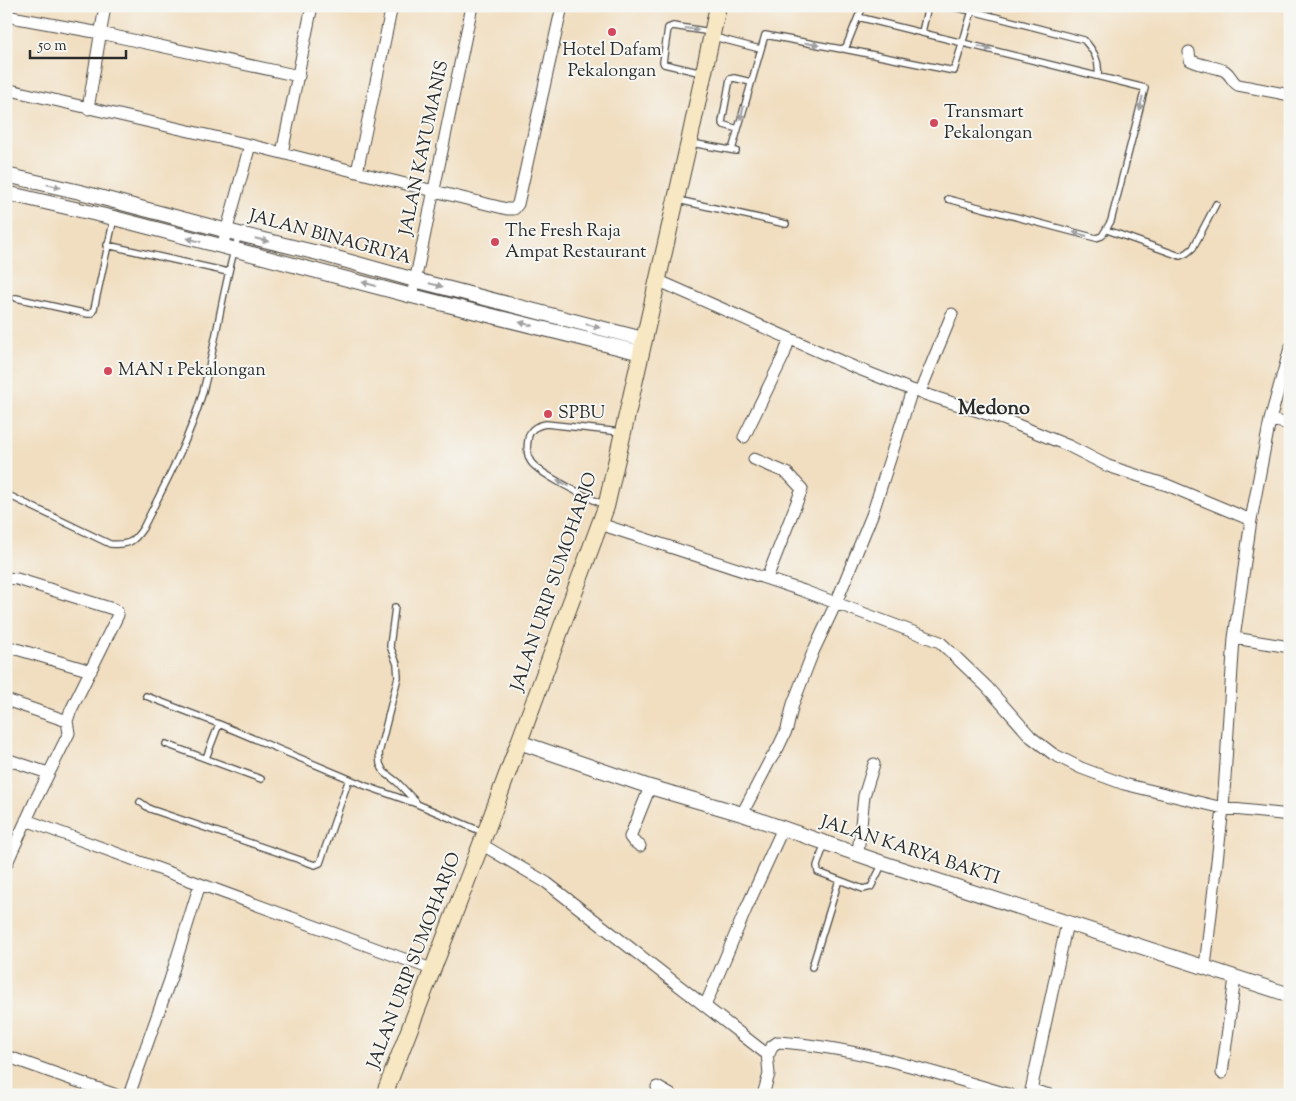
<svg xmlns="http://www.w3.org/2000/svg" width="1296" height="1101" viewBox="0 0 1296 1101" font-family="'Sorts Mill Goudy',serif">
	<rect width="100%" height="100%" fill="#f6f6f2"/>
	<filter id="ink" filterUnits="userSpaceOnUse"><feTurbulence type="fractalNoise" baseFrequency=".02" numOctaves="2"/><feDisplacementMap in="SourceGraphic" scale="10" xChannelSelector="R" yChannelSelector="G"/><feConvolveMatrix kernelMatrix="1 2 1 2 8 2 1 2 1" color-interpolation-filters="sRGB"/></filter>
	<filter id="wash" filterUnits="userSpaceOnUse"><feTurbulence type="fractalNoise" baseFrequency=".0096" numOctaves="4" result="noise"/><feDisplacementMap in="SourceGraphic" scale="20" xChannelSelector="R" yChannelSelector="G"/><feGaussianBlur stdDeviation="1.12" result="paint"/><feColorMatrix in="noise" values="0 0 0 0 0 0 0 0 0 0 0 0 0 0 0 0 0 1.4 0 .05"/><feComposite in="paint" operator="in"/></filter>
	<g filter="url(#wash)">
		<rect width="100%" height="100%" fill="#f1dec0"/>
	</g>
	<g filter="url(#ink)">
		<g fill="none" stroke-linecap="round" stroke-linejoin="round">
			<g stroke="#494641" stroke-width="8">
				<path id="service" d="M948 6 972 11
					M858 17 864 6
					M922 32 928 6
					M714 37 760 49
					M844 49 954 71 972 11 1084 40C1094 51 1100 61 1098 76
					M702 73 664 64 663 62 668 28 673 26 711 32
					M738 129 724 125 722 122 730 79 734 78 751 82
					M691 143 736 151
					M732 150 765 35 841 49 846 47 858 17 1145 88 1111 221 1102 236 1096 238 948 199
					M678 200 786 224
					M1107 230 1180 256 1187 253 1193 248 1216 204
					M107 245 228 272
					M16 298 88 314H91L94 309 114 218
					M6 494 110 544C129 545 133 543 143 528 165 484 188 442 202 395 217 342 222 287 239 234
					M604 505C588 497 540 475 531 462 527 456 527 446 528 440 529 429 536 426 546 424L621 432
					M395 607 390 646 397 664 398 677 379 753 380 764 384 772 397 782 416 802
					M146 696 219 724 366 786 417 804 485 833
					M166 744 261 779
					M206 758 219 724
					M140 802 150 809 315 865 320 863 349 779
					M825 843 817 866 818 872 863 889 871 887 883 863
					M812 967 839 880"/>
			</g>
			<g stroke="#494641" stroke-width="13">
				<path id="minor" d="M6 16 100 33 299 76
					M1189 52 1190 60C1201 66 1214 66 1225 71 1231 75 1232 82 1238 85L1290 95
					M6 89 250 145
					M88 109 105 6
					M282 153 357 172 392 6
					M357 172 507 209H514L518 204 562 6
					M222 247 250 145 282 153 312 6
					M657 280 854 367 912 390 1003 419 1069 446 1108 466 1167 485 1251 520
					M412 296 472 6
					M920 392 952 314
					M1270 420 1290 424
					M744 437 784 355 789 340
					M754 459 787 473 802 489 767 578
					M600 524 804 591 940 642 987 687 1031 737 1053 754 1081 768 1124 784 1223 808 1290 815
					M6 578 17 579 113 609 117 611 118 615 70 712 67 721 69 733 34 803 6 865
					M1234 638 1290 647
					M6 646 91 671
					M6 700 67 721
					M6 759 48 773
					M742 814 769 762 778 748 787 729 793 704 813 652 836 603 872 515 912 390
					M26 820 434 970
					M481 844 547 883 764 1052H770L772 1046 778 1042C857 1047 935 1073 1011 1095
					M640 846 633 841 630 837 650 787
					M858 853 864 796 874 764
					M1205 967 1223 808 1234 638 1251 520 1270 420 1290 348
					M705 1006 746 909 783 828
					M6 1056 116 1095
					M1222 1073 1235 978
					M657 1087 671 1095
					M1032 1090 1050 1095
					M129 1095 170 980 200 884
					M763 1095 769 1074 767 1053
					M1030 1095 1067 923"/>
			</g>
			<g stroke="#494641" stroke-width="16">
				<path id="tertiary" d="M6 175 80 192 239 234 322 254 415 280 643 339
					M6 193 114 218 412 296 641 353
					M519 742 650 787 742 814 883 863 1290 995"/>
			</g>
			<g stroke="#494641" stroke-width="18">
				<path id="secondary" d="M384 1095 485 834 606 507 689 142 718 6"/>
			</g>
			<use href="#service" stroke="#fff" stroke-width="5.5"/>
			<use href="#minor" stroke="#fff" stroke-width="11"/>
			<use href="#tertiary" stroke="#fff" stroke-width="14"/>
			<use href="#secondary" stroke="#f7e8c3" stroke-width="16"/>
		</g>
		<defs><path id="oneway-solid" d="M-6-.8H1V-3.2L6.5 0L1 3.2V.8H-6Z" transform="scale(1.25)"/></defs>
		<g fill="#a0a0a0">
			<use href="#oneway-solid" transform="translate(692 29) rotate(8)"/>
			<use href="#oneway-solid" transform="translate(812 44) rotate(10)"/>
			<use href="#oneway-solid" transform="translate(985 48) rotate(14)"/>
			<use href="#oneway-solid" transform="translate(1141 103) rotate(104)"/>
			<use href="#oneway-solid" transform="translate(742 113) rotate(105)"/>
			<use href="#oneway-solid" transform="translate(54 186) rotate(13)"/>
			<use href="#oneway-solid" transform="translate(1080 234) rotate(-165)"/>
			<use href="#oneway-solid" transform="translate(194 240) rotate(-165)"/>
			<use href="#oneway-solid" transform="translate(262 240) rotate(13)"/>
			<use href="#oneway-solid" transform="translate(369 284) rotate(-165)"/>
			<use href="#oneway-solid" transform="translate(436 285) rotate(14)"/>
			<use href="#oneway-solid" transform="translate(526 324) rotate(-166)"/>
			<use href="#oneway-solid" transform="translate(593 326) rotate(15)"/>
			<use href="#oneway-solid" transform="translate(563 483) rotate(-152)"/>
		</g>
	</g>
	<g fill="#d1495b" stroke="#f6f6f2" stroke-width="2">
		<circle cx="612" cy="32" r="5"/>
		<circle cx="934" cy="123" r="5"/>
		<circle cx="495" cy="242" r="5"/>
		<circle cx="108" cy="371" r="5"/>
		<circle cx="548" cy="414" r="5"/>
	</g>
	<g text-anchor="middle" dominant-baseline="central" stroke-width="4" stroke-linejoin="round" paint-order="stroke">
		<g font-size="18" fill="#2b2b2b" stroke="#f6f6f2" text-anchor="start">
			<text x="612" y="51" text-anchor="middle">Hotel Dafam<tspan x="612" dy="21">Pekalongan</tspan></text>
			<text x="944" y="113">Transmart<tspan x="944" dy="21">Pekalongan</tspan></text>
			<text x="505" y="232">The Fresh Raja<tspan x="505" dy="21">Ampat Restaurant</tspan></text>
			<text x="118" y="371">MAN 1 Pekalongan</text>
			<text x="558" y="414">SPBU</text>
		</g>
		<g font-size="18" fill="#2b2b2b" stroke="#f6f6f2">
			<text transform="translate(425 148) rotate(-78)">JALAN KAYUMANIS</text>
			<text transform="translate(330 238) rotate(15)">JALAN BINAGRIYA</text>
			<text transform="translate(555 582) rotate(-71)">JALAN URIP SUMOHARJO</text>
			<text transform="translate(910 851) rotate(18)">JALAN KARYA BAKTI</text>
			<text transform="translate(415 961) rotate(-69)">JALAN URIP SUMOHARJO</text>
		</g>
		<g font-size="20" font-weight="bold" fill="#2b2b2b" stroke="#f6f6f2">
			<text x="994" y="409">Medono</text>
		</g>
	</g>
	<rect width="1296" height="1101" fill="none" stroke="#f6f6f2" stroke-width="25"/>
	<path d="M30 50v8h96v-8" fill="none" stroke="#2b2b2b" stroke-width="2.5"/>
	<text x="38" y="50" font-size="15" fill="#2b2b2b" stroke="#f6f6f2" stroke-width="4" paint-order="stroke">50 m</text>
</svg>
